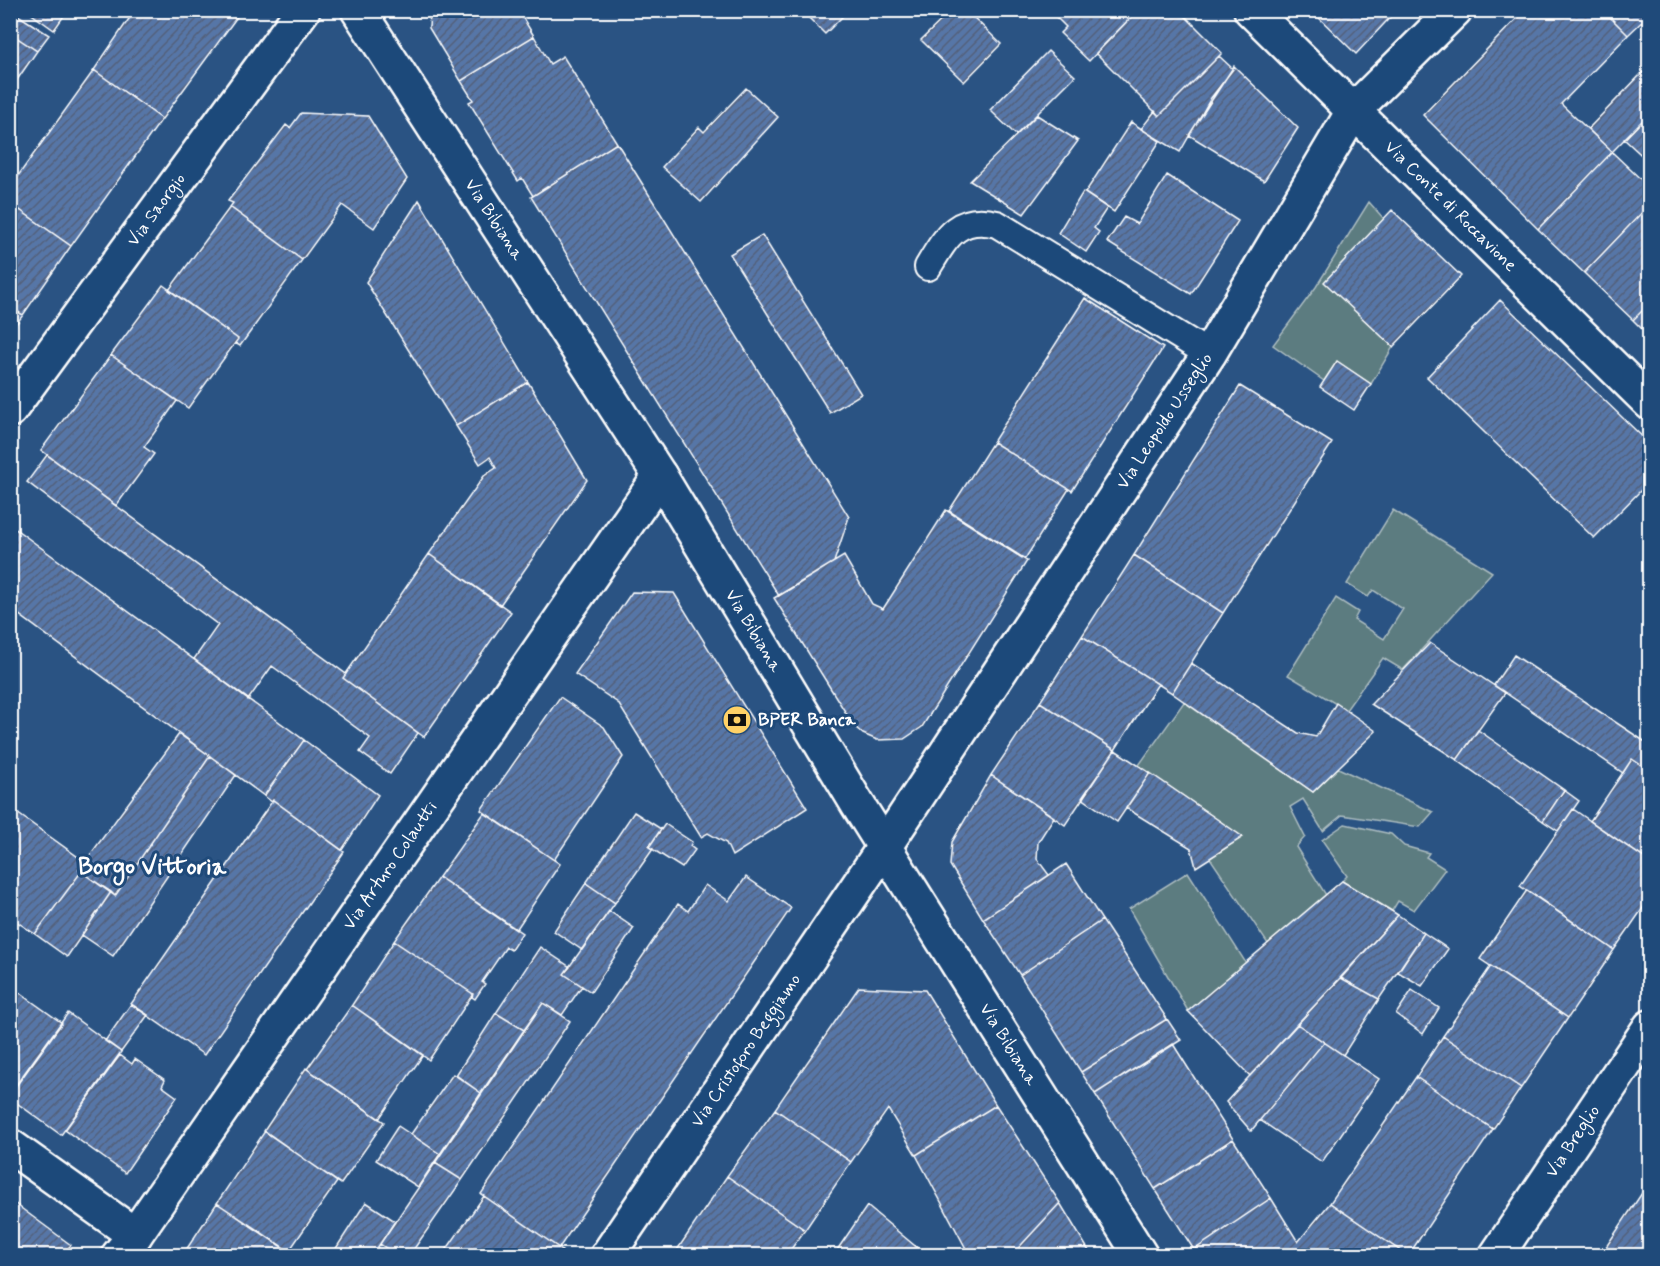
<svg xmlns="http://www.w3.org/2000/svg" width="1660" height="1266" viewBox="0 0 1660 1266" font-family="Mynerve,sans-serif">
	<defs>
		<pattern id="building-hatch" width="6" height="6" patternUnits="userSpaceOnUse" patternTransform="scale(1.5)"><rect width="6" height="6" fill="#5776a7"/><path d="M-1 1l2-2M0 6l6-6M5 7l2-2" fill="none" stroke="#52617a"/></pattern>
	</defs>
	<rect width="100%" height="100%" fill="#2a5383"/>
	<filter id="ink" filterUnits="userSpaceOnUse"><feTurbulence type="fractalNoise" baseFrequency=".0167" numOctaves="2"/><feDisplacementMap in="SourceGraphic" scale="12" xChannelSelector="R" yChannelSelector="G"/><feConvolveMatrix kernelMatrix="1 2 1 2 8 2 1 2 1" color-interpolation-filters="sRGB"/></filter>
	<g filter="url(#ink)">
		<path fill="#5b7b80" stroke="#adbdc0" stroke-width="1.5" d="M1369 202 1384 219 1325 282 1393 347 1371 384 1337 361 1324 381 1273 345 1316 287Z
			M1393 510 1492 572 1403 670 1383 658 1346 710 1288 675 1336 598 1358 612 1354 620 1384 639 1403 609 1373 590 1368 597 1347 584Z
			M1184 702 1313 792 1338 768 1433 812 1420 827 1342 815 1323 831 1303 799 1290 807 1305 837 1296 847 1326 895 1268 944 1210 858 1242 837 1139 765Z
			M1345 824 1391 834 1404 846 1429 853 1426 857 1445 869 1414 910 1398 901 1392 911 1342 881 1347 876 1322 840Z
			M1188 872 1246 963 1188 1011 1129 909Z"/>
		<path fill="url(#building-hatch)" stroke="#fff" stroke-width="1.5" d="M10 10 49 35 37 51 10 33Z
			M26 10H68L54 30Z
			M135 10H242L162 119 94 70Z
			M430 10H518L534 36 461 81 429 28Z
			M801 10H849L825 34Z
			M952 10H966L1001 44 964 82 921 40Z
			M1049 10H1138L1089 61 1060 33 1066 27Z
			M1138 10H1179L1222 53 1159 116 1096 53Z
			M1311 10H1397L1356 54Z
			M1525 10H1603L1628 35 1561 104 1612 152 1538 229 1423 115Z
			M1603 10H1650V14L1628 35Z
			M10 33 37 51 10 90Z
			M534 36 550 64 563 56 617 143 533 196 522 178 518 181 469 102 473 100 461 81Z
			M1048 51 1075 76 1016 135 990 110Z
			M1219 56 1233 69 1211 98 1180 152 1141 129 1155 111 1159 116Z
			M1234 66 1298 128 1264 181 1189 135Z
			M94 70 162 119 71 246 10 203V187Z
			M1644 71 1650 76V113L1612 152 1588 129Z
			M746 88 778 117 701 202 662 167 699 127 704 132Z
			M301 113 368 116 407 179 374 228 342 205 302 260 230 207 233 203 228 201 286 125 290 128Z
			M1650 113V163L1624 139Z
			M1037 115 1078 141 1024 214 970 181Z
			M1131 122 1160 141 1114 212 1085 193Z
			M617 143 849 517 834 562 779 596 531 197Z
			M1612 152 1650 188V204L1584 273 1538 229Z
			M1167 175 1238 221 1191 294 1107 242 1124 217 1137 224Z
			M1083 192 1107 208 1094 228 1099 232 1086 252 1058 233Z
			M419 200 528 382 456 426 366 282Z
			M10 203 71 246 23 315 10 307Z
			M1650 204V303L1633 320 1584 273Z
			M230 207 302 260 240 346 235 343 238 339 169 290Z
			M1392 210 1461 276 1393 347 1324 282Z
			M762 235 861 394 830 413 730 254Z
			M163 285 238 339 188 408 111 355Z
			M1085 298 1163 348 1072 491 993 442Z
			M1500 300 1650 444V481L1594 538 1427 377Z
			M1650 303V337L1633 320Z
			M10 307 23 315 10 332Z
			M111 355 177 401 144 447 154 454 116 506 41 450Z
			M1337 361 1371 384 1354 410 1320 387Z
			M528 382 587 480 500 605 429 554 484 476 496 468 490 457 480 464 456 426Z
			M1240 386 1332 443 1223 613 1134 555Z
			M993 442 1069 489 1025 559 949 511Z
			M47 455 346 674 343 678 418 733 390 774 360 752 370 738 272 666 248 700 194 659 218 625 27 482Z
			M946 510 1027 561 922 727 904 739 877 740 863 734 854 726 774 598 844 556 872 604 883 609Z
			M10 525 304 740 264 796 10 608Z
			M429 554 511 612 424 737 343 678Z
			M1134 555 1223 613 1172 693 1082 636Z
			M632 592 674 593 807 808 732 856 726 843 708 833 701 837 618 703 575 674Z
			M1082 636 1158 684 1115 750 1040 702Z
			M1430 643 1505 693 1457 760 1371 704Z
			M1514 655 1650 745V771L1632 759 1623 773 1494 685Z
			M1191 663 1298 733 1316 737 1336 703 1376 731 1313 792 1172 693Z
			M560 697 604 727 623 757 554 860 481 810Z
			M1040 702 1115 750 1065 825 991 775Z
			M1478 730 1564 790 1543 821 1457 760Z
			M179 734 210 756 115 896 79 870Z
			M304 740 378 795 342 850 273 800 272 802 264 796Z
			M1115 750 1150 773 1117 822 1082 798Z
			M210 756 236 775 113 956 82 935 111 892 115 896Z
			M1632 759 1650 771V862L1590 821Z
			M1150 773 1243 837 1196 867 1191 848 1126 808Z
			M991 775 1054 817 1038 842 1037 859 1049 875 983 919 950 865 952 842Z
			M1564 790 1579 801 1558 831 1543 821Z
			M273 800 344 852 204 1055 131 1004Z
			M10 808 85 862 79 870 81 872 35 934 10 917Z
			M1573 809 1650 862V898L1614 950 1520 886Z
			M634 812 661 829 649 847 653 849 615 903 586 883Z
			M484 813 560 864 516 930 439 877Z
			M665 824 692 842 690 846 695 850 682 868 649 847Z
			M1066 864 1102 920 1020 975 983 919Z
			M81 872 111 892 67 957 35 934Z
			M439 877 522 933 511 950 506 947 482 982 485 984 475 999 472 997 473 994 394 941Z
			M746 877 791 908 559 1248 481 1194 678 904 688 911 705 885 729 901Z
			M1342 881 1398 915 1250 1076 1188 1011Z
			M586 883 615 903 582 950 554 931Z
			M1527 890 1614 950 1568 1018 1480 959Z
			M609 911 634 928 591 992 564 974Z
			M1398 915 1424 933 1379 999 1341 978Z
			M1102 920 1167 1019 1081 1072 1020 975Z
			M1424 933 1448 949 1422 986 1398 972Z
			M394 941 473 994 429 1060 352 1005Z
			M540 947 570 967 564 974 582 986 562 1015 543 1003 524 1030 496 1013Z
			M1491 966 1568 1018 1521 1088 1443 1036Z
			M1341 978 1379 999 1343 1055 1297 1024Z
			M10 986 62 1023 11 1093H10Z
			M859 987 925 990 996 1105 916 1155 888 1109 851 1162 775 1109Z
			M1412 990 1439 1008 1423 1034 1396 1014Z
			M543 1003 570 1021 462 1180 435 1163Z
			M131 1004 148 1015 121 1052 105 1041Z
			M352 1005 423 1055 379 1119 307 1069Z
			M68 1013 121 1052 61 1135 10 1098V1093Z
			M496 1013 524 1030 481 1093 456 1075Z
			M1167 1019 1181 1040 1095 1094 1081 1072Z
			M1297 1024 1324 1042 1251 1131 1226 1102Z
			M1443 1036 1521 1088 1493 1129 1416 1077Z
			M1324 1042 1379 1079 1322 1162 1260 1120Z
			M1173 1044 1233 1139 1155 1189 1095 1094Z
			M120 1055 132 1064 135 1059 165 1080 162 1086 177 1097 125 1173 65 1130Z
			M306 1068 384 1122 341 1184 264 1131Z
			M453 1074 481 1093 440 1154 411 1134Z
			M1416 1077 1493 1129 1408 1256 1330 1203Z
			M996 1105 1060 1203 1011 1256H970L916 1155Z
			M775 1109 851 1162 805 1230 727 1176Z
			M398 1126 440 1154 418 1187 376 1160Z
			M265 1131 337 1182 289 1251 217 1203Z
			M1233 1139 1271 1198 1194 1250 1155 1189Z
			M435 1163 462 1180 409 1256H398L380 1244Z
			M727 1176 805 1230 786 1256H673Z
			M1650 1181V1256H1600Z
			M484 1196 559 1248 562 1251 559 1256H442Z
			M1271 1198 1298 1242 1330 1203 1408 1256H1198L1194 1250Z
			M10 1200 71 1245 61 1256H10Z
			M366 1202 395 1221 372 1256H337L333 1253Z
			M217 1203 286 1250 282 1256H182Z
			M1060 1203 1092 1256H1011Z
			M867 1206 926 1255 833 1256Z"/>
		<g fill="none" stroke-linecap="round" stroke-linejoin="round">
			<g stroke="#fff" stroke-width="30">
				<path id="lane" d="M928 267C946 237 958 214 997 224L1209 354"/>
			</g>
			<g stroke="#fff" stroke-width="38">
				<g id="street">
					<path id="s1" d="M1251 10 1650 403"/>
					<path id="s2" d="M10 410 303 10"/>
					<path d="M10 1146 135 1235"/>
					<path id="s3" d="M118 1256 135 1235 660 476"/>
					<path id="s4" d="M607 1256 885 846 1209 354 1354 110 1455 10"/>
				</g>
			</g>
			<g stroke="#fff" stroke-width="38">
				<g id="secondary">
					<path id="s5" d="M358 10 660 476 858 805 1141 1256"/>
					<path id="s6" d="M1496 1256 1650 1027"/>
				</g>
			</g>
			<use href="#lane" stroke="#1f4a7a" stroke-width="26"/>
			<use href="#street" stroke="#1f4a7a" stroke-width="33"/>
			<use href="#secondary" stroke="#1f4a7a" stroke-width="33"/>
		</g>
	</g>
	<defs>
		<g id="bank-disc" transform="scale(1.5)"><circle r="9.5" fill="#ffd166" stroke="#1f4a7a"/><path d="M-6-4H6V4H-6ZM0-2.3a2.3 2.3 0 1 0 0 4.6a2.3 2.3 0 1 0 0-4.6Z" fill="#111"/></g>
	</defs>
	<g fill-rule="evenodd">
		<use href="#bank-disc" x="737" y="720"/>
	</g>
	<g text-anchor="middle" dominant-baseline="central" stroke-width="6" stroke-linejoin="round" paint-order="stroke">
		<g font-size="18" fill="#fff" stroke="#1f4a7a">
			<text stroke="none"><textPath href="#s1" startOffset="280">Via Conte di Roccavione</textPath></text>
			<text stroke="none"><textPath href="#s2" startOffset="248">Via Saorgio</textPath></text>
			<text stroke="none"><textPath href="#s5" startOffset="250">Via Bibiana</textPath></text>
			<text stroke="none"><textPath href="#s4" startOffset="1004">Via Leopoldo Usseglio</textPath></text>
			<text stroke="none"><textPath href="#s5" startOffset="736">Via Bibiana</textPath></text>
			<text stroke="none"><textPath href="#s3" startOffset="476">Via Arturo Colautti</textPath></text>
			<text stroke="none"><textPath href="#s5" startOffset="1222">Via Bibiana</textPath></text>
			<text stroke="none"><textPath href="#s4" startOffset="248">Via Cristoforo Beggiamo</textPath></text>
			<text stroke="none"><textPath href="#s6" startOffset="138">Via Breglio</textPath></text>
		</g>
		<g font-size="18" font-weight="bold" fill="#fff" stroke="#1f4a7a" text-anchor="start">
			<text x="758" y="720">BPER Banca</text>
		</g>
		<g font-size="24" font-weight="bold" fill="#fff" stroke="#1f4a7a">
			<text x="152" y="867">Borgo Vittoria</text>
		</g>
	</g>
	<rect width="1660" height="1266" fill="none" stroke="#1f4a7a" stroke-width="36"/>
	<rect x="18" y="18" width="1624" height="1230" fill="none" stroke="#fff" stroke-width="2" filter="url(#ink)"/>
</svg>
